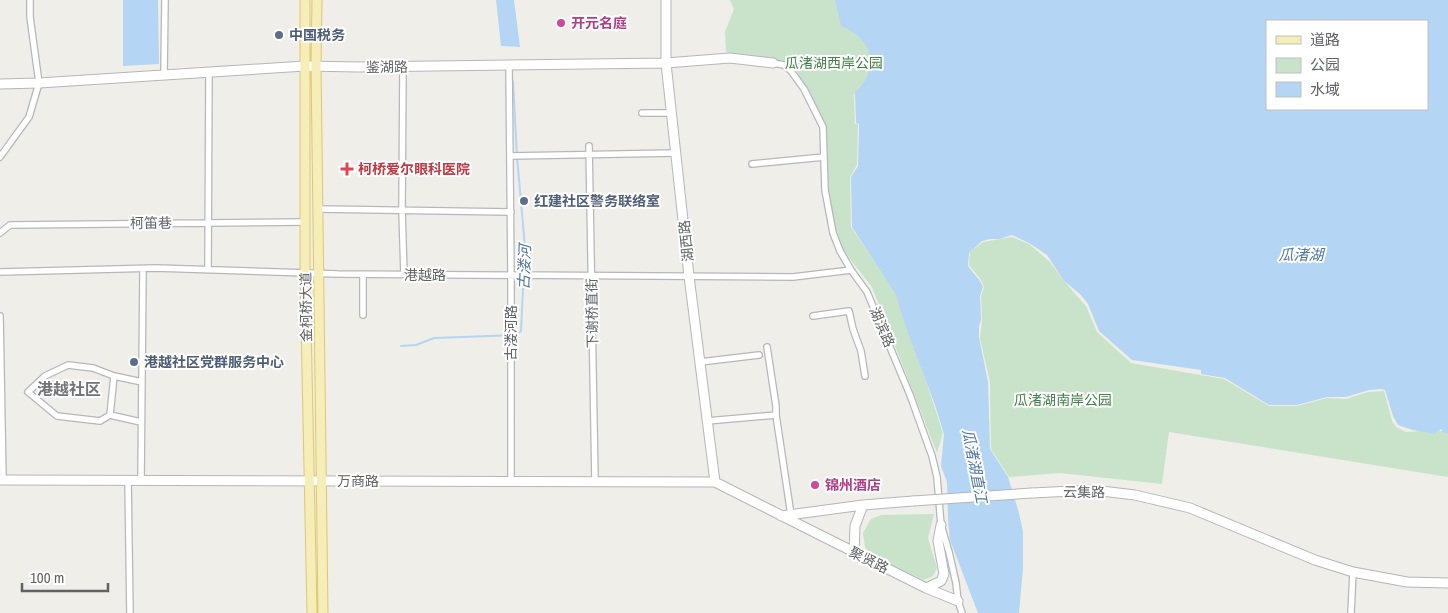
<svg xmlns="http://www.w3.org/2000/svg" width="1448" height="613" viewBox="0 0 1448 613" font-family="'Archivo Narrow','Noto Sans SC',sans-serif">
	<rect width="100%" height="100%" fill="#efeee8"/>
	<path fill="#c9e3ca" d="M730 0H836L851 30 865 42 872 61 867 80 854 95 855 124H858L857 165 850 177 851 227 892 287 900 302 943 433 937 453 872 287 842 249 833 225 828 190 826 126 794 66 784 62 726 52 725 32 734 9Z
		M1012 237 1029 244 1050 262 1064 281 1086 306 1097 332 1131 363 1224 379 1269 406H1297L1327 398 1346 399 1368 392 1384 391 1392 421 1396 427 1406 432 1438 430 1448 433V477L1169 432 1162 484 1060 473 1009 477 991 449 990 382 980 338 982 321 981 296 984 287 981 280 969 265 970 252 983 242Z
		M934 514 928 538 937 568 933 576 924 580 871 556 865 547 863 533 871 519 881 515Z"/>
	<path fill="#b4d5f4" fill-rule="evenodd" d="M123 0H158L159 64 123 66Z
		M496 0H514L520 47 501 46Z
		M835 0H1448V434L1442 432V429L1437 431 1435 434 1413 430 1398 425 1393 416 1385 390 1381 389 1369 390 1346 397H1327L1297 405H1269L1225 378 1201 374V370L1132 360 1099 331 1088 304 1081 295 1064 281 1047 255 1029 243 1012 235 1000 239H990L982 241 969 253 968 266 980 281 983 287 980 296 981 320 979 326V337L988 382 990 449 1008 477 1019 513 1023 532V568L1019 613H978L950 540 948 520 947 482 941 466 944 434 935 405 908 333 895 293 852 227 851 177 858 166 859 124 856 123 855 93C880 68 874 40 841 26ZM1267 21H1427V109H1267Z"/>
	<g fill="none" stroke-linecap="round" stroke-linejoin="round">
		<path stroke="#b4d5f4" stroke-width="2" d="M401 346 416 345 434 338 516 335 521 331 525 247 517 157 513 81"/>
		<g stroke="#b5b7bb" stroke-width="8">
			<path id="street" d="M773 63 784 65 791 71 804 89 823 127 825 190 833 233 840 251 851 270 867 292 910 395 932 456 937 477 941 525 949 552 956 583 958 601 962 613
				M509 65 511 275V481
				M403 66 402 211 404 274
				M164 74 165 0
				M642 113H671
				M589 146 595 481
				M510 156 676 153
				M0 157 29 117 39 83 30 17V0
				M752 164 824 157
				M319 209 511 212
				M0 233 10 225 305 222
				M208 270 209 71
				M0 272 156 268 338 274 793 277 851 270
				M363 315V274
				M0 316 3 480
				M813 316 849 311 853 329 861 351 865 376
				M767 347 776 406V415
				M700 362 759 355
				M110 415 114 376
				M707 421 776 415 791 515
				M141 422 110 415 100 421 57 416 28 392 45 376 68 365 93 368 114 376 142 382
				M128 480 130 613
				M141 480 143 269
				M1351 613 1353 572"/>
		</g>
		<g stroke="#b4b6ba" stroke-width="11">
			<path id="secondary" d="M666 0V63L689 276 715 482
				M0 84 39 83 305 66 358 67 666 63 730 58 773 63
				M0 480 715 482 816 533 926 588 958 601
				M1032 493 1093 490 1135 495 1190 508 1315 560 1353 572 1407 582 1448 583
				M781 516 863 505 913 501
				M854 553 855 526 863 505
				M926 588 941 581 944 574 938 541 941 525"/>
		</g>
		<g stroke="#e0c671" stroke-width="11">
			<path id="primary" d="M305 0V273L312 613
				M317 0 316 65 323 613"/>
		</g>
		<use href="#street" stroke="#fff" stroke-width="5.5"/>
		<use href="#secondary" stroke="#fff" stroke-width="9"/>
		<use href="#primary" stroke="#f5eeb8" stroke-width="9"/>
		<g stroke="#b4b6ba" stroke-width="11" stroke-linecap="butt">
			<path id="secondary-bridge" d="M913 501 1032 493"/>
		</g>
		<use href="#secondary-bridge" stroke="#fff" stroke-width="9"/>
	</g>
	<g fill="#d1479c" stroke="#fff" stroke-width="2">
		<circle cx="561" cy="23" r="5"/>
		<circle cx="815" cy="485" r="5"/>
	</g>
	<g fill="#5c6f8a" stroke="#fff" stroke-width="2">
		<circle cx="279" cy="35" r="5"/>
		<circle cx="524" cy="201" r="5"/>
		<circle cx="134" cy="362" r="5"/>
	</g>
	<path fill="#e0444e" stroke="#fff" stroke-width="2" d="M344.5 161.5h5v5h5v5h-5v5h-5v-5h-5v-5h5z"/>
	<g text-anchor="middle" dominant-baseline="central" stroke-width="4" stroke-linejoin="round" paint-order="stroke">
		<g font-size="14" font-weight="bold" fill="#b23c85" stroke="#fff" text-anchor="start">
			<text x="571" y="23">开元名庭</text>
			<text x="825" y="485">锦州酒店</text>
		</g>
		<g font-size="14" font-weight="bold" fill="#4e5e75" stroke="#fff" text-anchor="start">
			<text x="289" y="35">中国税务</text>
			<text x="534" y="201">红建社区警务联络室</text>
			<text x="144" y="362">港越社区党群服务中心</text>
		</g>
		<g font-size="14" fill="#428248" stroke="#fff">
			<text x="834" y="63">瓜渚湖西岸公园</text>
			<text x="1063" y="400">瓜渚湖南岸公园</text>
		</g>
		<g font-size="14" fill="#606266" stroke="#fff">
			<text transform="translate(387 67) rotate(-1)">鉴湖路</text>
			<text transform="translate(151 223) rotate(-1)">柯笛巷</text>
			<text transform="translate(686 241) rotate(-96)">湖西路</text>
			<text x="425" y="275">港越路</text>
			<text transform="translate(306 307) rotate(-91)">金柯桥大道</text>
			<text transform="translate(592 313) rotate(-91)">下谢桥直街</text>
			<text transform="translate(882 327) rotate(67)">湖滨路</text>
			<text transform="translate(511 333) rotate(-90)">古溇河路</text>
			<text x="358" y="481">万商路</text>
			<text transform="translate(1084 492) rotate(1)">云集路</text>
			<text transform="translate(869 560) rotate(26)">聚贤路</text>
		</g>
		<g font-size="14" font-weight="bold" fill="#be3a42" stroke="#fff" text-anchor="start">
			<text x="358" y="169">柯桥爱尔眼科医院</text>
		</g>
		<g font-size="15" font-style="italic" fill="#5276a5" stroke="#fff">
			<text x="1301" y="254">瓜渚湖</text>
			<text transform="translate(524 267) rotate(-88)">古溇河</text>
			<text transform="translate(975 466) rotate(79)">瓜渚湖直江</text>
		</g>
		<g font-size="16" font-weight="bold" fill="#717478" stroke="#fff">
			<text x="69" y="389">港越社区</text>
		</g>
	</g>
	<rect x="1266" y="20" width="162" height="90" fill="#ffffff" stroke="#bfc0c2"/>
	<rect x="1276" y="36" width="25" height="8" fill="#f5eeb8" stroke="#bfc0c2"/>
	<text x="1310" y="45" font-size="15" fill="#606266">道路</text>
	<rect x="1276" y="58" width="25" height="15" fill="#c9e3ca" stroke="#bfc0c2"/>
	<text x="1310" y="70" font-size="15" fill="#606266">公园</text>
	<rect x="1276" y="82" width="25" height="15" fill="#b4d5f4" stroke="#bfc0c2"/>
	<text x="1310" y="95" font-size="15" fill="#606266">水域</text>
	<path d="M22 583v8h86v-8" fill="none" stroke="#606266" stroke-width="2.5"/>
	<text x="30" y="583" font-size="15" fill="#606266" stroke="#ffffff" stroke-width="4" paint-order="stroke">100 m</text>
</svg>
